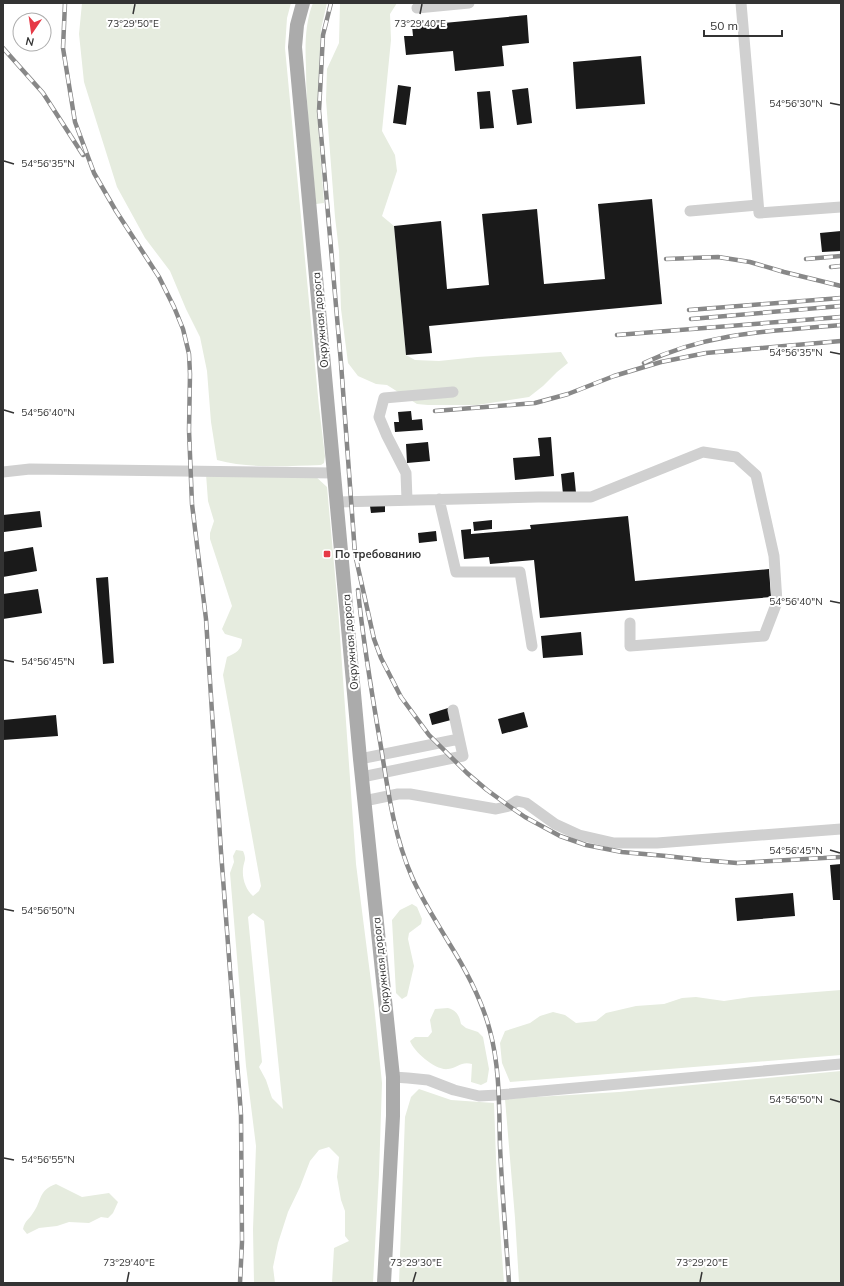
<svg xmlns="http://www.w3.org/2000/svg" width="844" height="1286" viewBox="0 0 844 1286" font-family="Mulish,sans-serif">
	<rect width="100%" height="100%" fill="#fff"/>
	<path fill="#e6ecdf" fill-rule="evenodd" d="M82 3H291L287 18 285 48 319 407 325 456 324 463 321 465C287 466 251 469 217 460L211 422 207 371 200 337 186 309 170 271 145 238 117 187 84 82 79 34Z
		M313 3H327L321 29 317 112 324 203 316 204C312 158 306 112 306 67 305 46 305 23 313 3Z
		M340 3H397L390 14 391 40 382 131 395 155 397 171 382 216 394 226 406 355 415 360 439 361 477 357 561 352 568 363 557 372 543 386 529 397 477 405H428L417 404 387 385 376 384 358 376 348 363 341 309 339 251 335 217 326 100 327 69 339 43Z
		M206 474 314 475 327 487 338 608 356 864 374 1005 382 1083 379 1174 373 1283H332L334 1248 349 1241 345 1236V1211L341 1200 337 1177 339 1157 329 1147 319 1150 310 1161 300 1187 288 1212 278 1243 273 1267 275 1283H254L253 1229 256 1146 246 1066 230 873 234 862 233 856 236 850 243 851C247 860 244 860 243 869 242 879 246 890 253 896L259 891 261 886 223 675 227 657C236 653 242 650 242 639L225 634 222 629 232 606 210 539V533L214 521 208 501ZM253 913 264 921 283 1109 272 1098 266 1080 259 1067 262 1062 248 917Z
		M412 904 417 907 422 919 421 924 409 933 408 939 414 966 407 996 402 999 396 993 392 920 400 910Z
		M841 990V1055L510 1082 502 1063 500 1043 505 1031 530 1023 540 1016 553 1012 565 1015 576 1023 596 1021 606 1013 636 1006 664 1004 682 998 696 997 724 1001 751 997Z
		M448 1008C457 1011 459 1015 461 1024L466 1028 478 1032 483 1037 489 1069 487 1082 481 1085 471 1082 472 1064C461 1061 458 1068 448 1069 436 1071 414 1052 410 1041L415 1037H428L432 1032 430 1020 435 1009Z
		M841 1071V1283H519L515 1218 505 1099 619 1092Z
		M419 1089 451 1100 494 1103 497 1187 504 1283H399L405 1117 411 1097Z
		M56 1184 82 1197 109 1193 118 1202 113 1213 108 1218 101 1217 89 1223 69 1222 57 1226 39 1228 27 1234 23 1229C25 1220 29 1220 33 1213 42 1201 38 1190 56 1184Z"/>
	<path fill="#1a1a1a" d="M527 15 529 43 502 46 504 66 455 71 453 51 406 55 404 36H413L412 26Z
		M641 56 645 104 576 109 573 62Z
		M398 85 411 87 406 125 393 123Z
		M528 88 532 123 517 125 512 90Z
		M490 91 494 128 480 129 477 92Z
		M652 199 662 304 429 326 432 353 406 355 394 226 441 221 447 289 489 285 482 214 537 209 544 284 605 279 598 204Z
		M841 231V251L822 252 820 233Z
		M411 411 412 420 422 419 423 430 395 432 394 422H399L398 412Z
		M551 437 554 476 515 480 513 458 540 456 538 438Z
		M428 442 430 461 407 463 406 444Z
		M574 472 576 493 563 494 561 474Z
		M385 505V512L371 513 370 506Z
		M40 511 42 527 4 532 3 515Z
		M628 516 635 581 769 569 771 597 540 618 534 560 490 564 489 557 464 559 461 530 471 529V534L531 529 530 525Z
		M492 520V529L474 531 473 522Z
		M436 531 437 541 419 543 418 533Z
		M33 547 37 571 3 577V552Z
		M108 577 114 663 103 664 96 578Z
		M38 589 42 613 3 619V594Z
		M581 632 583 655 543 658 541 636Z
		M448 708 451 720 432 725 429 714Z
		M524 712 528 727 502 734 498 719Z
		M56 715 58 736 3 740V720Z
		M841 864V900H833L830 865Z
		M793 893 795 916 737 921 735 898Z"/>
	<g fill="none" stroke-linecap="round" stroke-linejoin="round">
		<path stroke="#d0d0d0" stroke-width="11" d="M741 3 759 213 841 207
			M417 8 469 3
			M690 211 758 205
			M3 472 30 469 334 473
			M439 499 456 572H520L532 646
			M407 500 406 473 387 436 379 417 384 398 453 392
			M337 502 538 497H591L703 452 736 457 756 475 774 556 777 602 764 636 630 646V623
			M360 759 459 739
			M362 777 463 756 453 710
			M364 801 398 794H410L496 809 509 806 517 801 526 803 555 824 579 835 614 843H657L841 829
			M393 1077 408 1078 428 1080 454 1090 479 1096 498 1095 841 1064"/>
		<path stroke="#ababab" stroke-width="14" d="M303 3 297 25 295 47 360 759 393 1077V1116L384 1283"/>
		<g stroke="#888" stroke-width="4.5">
			<path id="rail" d="M65 3 63 48 75 122 94 173 116 211 159 277 174 307 183 329 189 354 190 374 189 430 192 504 206 619 221 852 241 1115 242 1242 240 1283
				M331 3 323 35 319 111 341 363 355 554 374 639 381 658 401 697 429 735 467 773 487 790 509 806 525 817 560 836 586 845 622 852 666 856 702 860 737 863 841 857
				M3 48 43 93 83 155
				M666 259 718 257 750 262 784 272 841 286
				M806 259 841 256
				M831 267 841 266
				M689 310 841 298
				M691 319 841 306
				M617 335 841 317
				M644 363C709 332 771 331 841 325
				M435 411 535 403 568 394 614 376 661 362 706 353 841 341
				M358 590C363 642 372 695 381 747 388 791 394 836 412 877 422 900 436 921 449 943 466 970 482 1000 490 1031 500 1068 499 1108 500 1146 502 1192 506 1237 509 1283"/>
		</g>
		<use href="#rail" stroke="#fff" stroke-width="3" stroke-dasharray="9" stroke-linecap="butt"/>
	</g>
	<path fill="none" stroke="#333" stroke-width="1.5" d="M133 14 135 4M420 14 422 4M830 103 840 105M4 161 14 164M830 352 840 354M4 410 14 413M830 601 840 603M4 660 14 662M830 850 840 853M4 909 14 911M830 1099 840 1102M4 1158 14 1160M127 1282 129 1272M413 1282 416 1272M700 1282 702 1272"/>
	<rect fill="#e63946" stroke="#fff" stroke-width="1.5" x="323" y="550" width="8" height="8" rx="2"/>
	<g text-anchor="middle" dominant-baseline="central" stroke-width="4" stroke-linejoin="round" paint-order="stroke">
		<g font-size="11" fill="#333" stroke="#fff">
			<text transform="translate(320 320) rotate(-95)">Окружная дорога</text>
			<text transform="translate(350 642) rotate(-95)">Окружная дорога</text>
			<text transform="translate(381 965) rotate(-96)">Окружная дорога</text>
		</g>
		<g font-size="11" font-weight="bold" fill="#333" stroke="#fff" text-anchor="start">
			<text x="335" y="554">По требованию</text>
		</g>
	</g>
	<g font-size="10" text-anchor="middle" fill="#333" stroke="#fff" stroke-width="4" stroke-linejoin="round" paint-order="stroke">
		<text x="133" y="27">73°29'50"E</text>
		<text x="420" y="27">73°29'40"E</text>
		<text x="796" y="107">54°56'30"N</text>
		<text x="48" y="167">54°56'35"N</text>
		<text x="796" y="356">54°56'35"N</text>
		<text x="48" y="416">54°56'40"N</text>
		<text x="796" y="605">54°56'40"N</text>
		<text x="48" y="665">54°56'45"N</text>
		<text x="796" y="854">54°56'45"N</text>
		<text x="48" y="914">54°56'50"N</text>
		<text x="796" y="1103">54°56'50"N</text>
		<text x="48" y="1163">54°56'55"N</text>
		<text x="129" y="1266">73°29'40"E</text>
		<text x="416" y="1266">73°29'30"E</text>
		<text x="702" y="1266">73°29'20"E</text>
	</g>
	<rect width="844" height="1286" fill="none" stroke="#333333" stroke-width="8"/>
	<g transform="translate(32 32) rotate(193)"><circle r="19" fill="#ffffff" stroke="#adadad"/>
	<path d="M0-3L7 15L0 10L-7 15Z" fill="#e63946"/>
	<text y="-6" font-size="11" font-weight="bold" text-anchor="middle" fill="#333333">N</text>
	</g>
	<path d="M704 30v6h78v-6" fill="none" stroke="#333333" stroke-width="2"/>
	<text x="710" y="30" font-size="12" fill="#333333" stroke="#ffffff" stroke-width="3" paint-order="stroke">50 m</text>
</svg>
